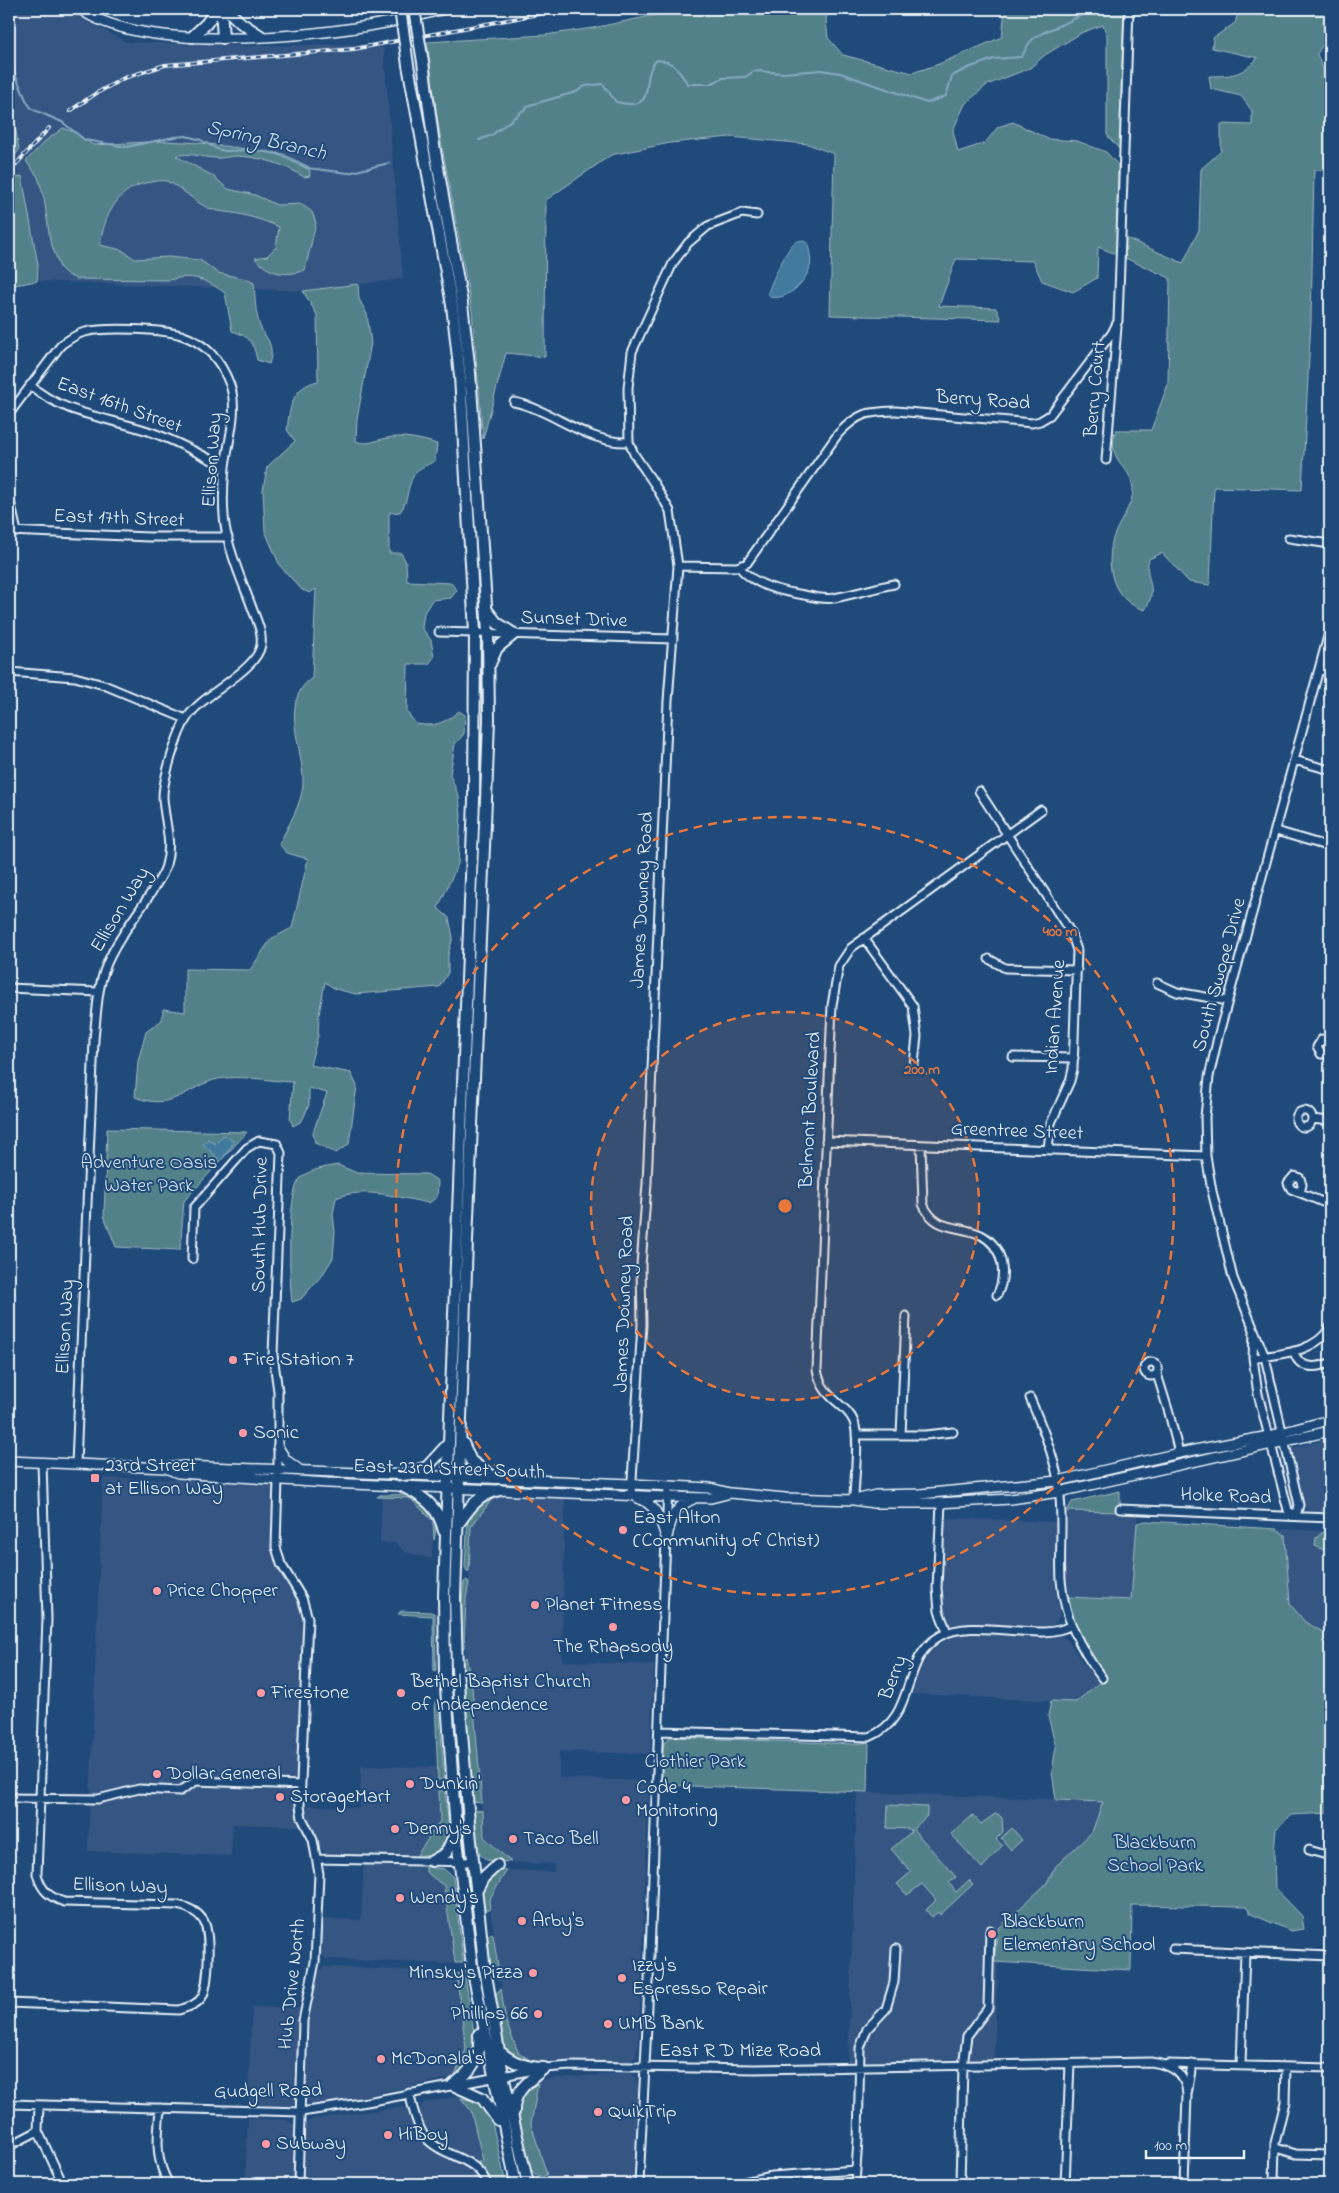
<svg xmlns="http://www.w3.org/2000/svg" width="1339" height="2193" viewBox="0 0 1339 2193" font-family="'Indie Flower',sans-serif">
	<rect width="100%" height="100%" fill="#1f4a7a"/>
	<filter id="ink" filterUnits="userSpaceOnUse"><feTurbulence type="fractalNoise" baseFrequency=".02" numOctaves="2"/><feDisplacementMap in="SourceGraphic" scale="10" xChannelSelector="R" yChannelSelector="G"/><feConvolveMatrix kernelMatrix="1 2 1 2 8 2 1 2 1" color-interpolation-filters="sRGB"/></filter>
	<g filter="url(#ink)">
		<path fill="#355683" d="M9 9H65L126 42 255 46 383 44 403 279 303 291 37 281 9 124Z
			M1330 1439V1513L1309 1511 1302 1504 1290 1451 1292 1448Z
			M103 1478 275 1482 274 1557 302 1603 299 1790 295 1791 296 1809 301 1826 232 1824 231 1856 88 1851Z
			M495 1495 565 1497 562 1661 654 1665 650 1754 559 1751V1778L649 1781 639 2038 636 2057 629 2063 560 2060 533 2062 518 2053 506 2022 489 1900 507 1870 554 1872V1864L511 1862 484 1837 472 1687 466 1661V1599L469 1582 471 1527Z
			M382 1497 410 1498 433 1521 432 1559 405 1552 396 1543H380Z
			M1067 1511 1138 1513 1131 1600 1067 1597 1065 1576Z
			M945 1518 1057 1522 1055 1585 1060 1614 1056 1623 1047 1627 965 1624 951 1625 946 1622 942 1603Z
			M1277 1529 1324 1531 1316 1538 1326 1551H1330V1636L1305 1622 1290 1603 1285 1535Z
			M965 1634 1062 1636 1069 1641 1082 1662 1098 1683 1076 1702 913 1694 920 1666 931 1649 948 1637Z
			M361 1766 438 1767 440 1821 415 1858 329 1854 323 1851 308 1821 306 1805 360 1808Z
			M857 1792 1103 1801 1262 1907 1132 1905 1131 1970 998 1962 994 2059 848 2062Z
			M364 1864 426 1867V1872L444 1886 454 1964 327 1959 321 1956 319 1949 320 1919 361 1920Z
			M328 1967 451 1972 457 1979 466 2049 454 2077 335 2102 313 2105 307 2102 305 2095 309 2004 318 1972 324 1967Z
			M252 2007 300 2008 297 2096 294 2105 289 2106 248 2104Z
			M628 2073 635 2076 639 2093 635 2184H550L531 2124 538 2081 557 2078Z
			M460 2096 471 2110 483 2161 478 2162 469 2157 438 2145 433 2142 421 2126 418 2111 423 2103Z
			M403 2107 410 2112 414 2130 421 2142 434 2151 466 2163 478 2173 484 2184H301L304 2128 307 2122 313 2119Z
			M248 2118 286 2120 295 2125 294 2184H245Z"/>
		<path fill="#53818a" stroke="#9eb9c1" d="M684 9H829L826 20 828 38 843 55 912 73 939 64 1002 37 1005 9H1124L1119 149 1107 135V36L1103 25 1083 32 1045 55 1030 68 987 85 965 104 953 130 958 152 985 143 998 127 1013 122 1048 139 1077 141 1106 152 1118 165 1116 254 1098 247 1097 278 1073 292 1042 281 1033 261 956 259 939 306 996 308 1001 320 830 315 834 154 808 144 730 137 670 143 611 155 546 200 545 357 506 353 483 439 472 311 438 124 427 42 545 35 593 28Z
			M1239 9H1330V20L1323 21 1324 43 1317 54 1323 69 1325 95 1330 96V170H1314L1311 321 1302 490 1214 487 1210 585 1189 582 1162 553 1149 559C1143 580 1160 586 1145 610 1114 602 1106 571 1112 542 1115 527 1134 504 1133 489 1131 463 1105 463 1116 430H1151L1168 384 1170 278 1125 258 1126 238 1183 263 1199 230 1201 169 1221 151V124L1252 125V111L1241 96 1211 89 1209 76C1232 76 1242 75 1258 58L1212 48 1213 38 1235 23Z
			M9 101 11 102 19 150 9 163Z
			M63 128 74 132 93 145 165 141 201 143 283 154 309 167 310 176 304 177C284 164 261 157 237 156 229 156 222 159 214 158 200 157 189 152 176 156L213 176 228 189 255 195 277 205 301 204 312 212 316 223 305 270C286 277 268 274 255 258L267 256 276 247 279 227C266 221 252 217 239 214 229 212 217 212 208 208 194 202 182 187 166 181 162 180 156 181 151 182 118 186 104 216 100 245L122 250 135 259 168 257 200 260 218 273 246 279 254 283C255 295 255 308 258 319 261 337 277 340 269 364L257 360C253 342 251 337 232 331L225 293C207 280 192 273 170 280L76 279 68 275 60 268 50 240 44 198 38 177 26 161 44 142Z
			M22 176 38 265 37 281 9 286V184L12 180Z
			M358 284 359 299 367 314 371 343 357 419 356 441C368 446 375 440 387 438 403 435 422 439 437 444L435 461C430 464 421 467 417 471 406 483 410 500 400 512L389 513V553H401L406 562 407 581 451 583 457 590 451 598 432 600 424 613 422 628 431 640 434 657 429 664H408L407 712 416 724C436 727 444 723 459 711L465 715 464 734 455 744 450 774 459 797 461 816 458 864 438 908 449 918 453 937 448 955V973L439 987 356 994 335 989 325 982 319 1014 318 1036 310 1065 351 1073 357 1086 349 1144 336 1153 315 1143 313 1132 327 1093 309 1088V1105L302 1121 293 1126 290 1119 293 1082C271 1081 248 1076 226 1078 191 1080 177 1114 135 1097L138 1061 146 1032 162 1020 163 1009 185 1012V969L250 970 271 939 292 928 308 859 287 853 279 844C287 828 303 802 303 783 304 749 278 702 312 678L316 589 310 593 302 590 280 566 265 531 263 490 267 467 295 441 287 430C290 406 292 387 318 381L317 315 303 291Z
			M107 1129 247 1132 184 1201 180 1250 116 1247 104 1216Z
			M338 1165 357 1173 427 1174 438 1181 437 1197 429 1203C400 1198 364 1186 336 1198L333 1214 335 1232 333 1258 323 1274 301 1299 292 1302C289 1279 287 1198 299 1180 306 1170 326 1167 338 1165Z
			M1120 1491V1512L1067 1511 1072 1502Z
			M380 1495C402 1495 416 1491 430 1510 436 1520 437 1529 434 1540L433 1521 410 1498 377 1497Z
			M495 1495 471 1527 469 1571H467L465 1567 468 1517 472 1508Z
			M1146 1521 1277 1529 1285 1535 1290 1604 1305 1622 1330 1636V1813L1291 1815 1276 1829 1274 1853 1275 1888 1302 1916 1304 1929 1291 1931 1251 1914 1246 1907 1132 1905 1131 1970 994 1962 998 1929 1046 1884 1056 1866 1092 1832 1103 1802 1056 1800 1052 1771 1056 1747 1048 1716 1051 1701 1076 1702 1106 1677C1087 1652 1074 1628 1067 1597L1131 1600 1137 1523Z
			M1324 1531H1330V1551H1326L1315 1546 1316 1538Z
			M467 1580 469 1582 466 1599 464 1648 462 1646 461 1611 464 1582Z
			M401 1611 431 1612 435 1614 436 1670 434 1671 433 1616 398 1614Z
			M466 1657 472 1687 482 1803 473 1802 472 1799 462 1661Z
			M435 1701 439 1704 444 1777 441 1780H438Z
			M670 1737 855 1744 869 1742 868 1792 661 1785 663 1746 666 1740Z
			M439 1790 443 1791 445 1794C448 1825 460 1858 415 1858L440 1821Z
			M888 1805 927 1807V1816L913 1829 956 1877 949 1883 956 1892 969 1880 973 1884 940 1915 938 1912 932 1917 926 1910 936 1900 922 1884 907 1895 897 1884 911 1872 891 1849 911 1832 910 1829 887 1828Z
			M476 1810 483 1811 484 1837 511 1862 487 1860 478 1853 473 1813Z
			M995 1814H998L1002 1818 1003 1832 996 1839 1002 1846 982 1868 951 1834 973 1815 981 1824Z
			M1012 1828 1022 1840 1011 1850 1001 1838Z
			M426 1867 444 1869 453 1877 463 1960 462 1963H455L444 1886 426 1872Z
			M507 1870 489 1900 490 1910H485C476 1893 484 1883 495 1871Z
			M492 1933 493 1934 500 1980 491 1976 487 1936Z
			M462 1973 465 1976 476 2045C475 2057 467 2073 454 2077L466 2049 457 1979 452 1974Z
			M501 1989 506 2022 518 2052 530 2060C496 2061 499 2024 495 1998L497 1992Z
			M538 2084 531 2124 547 2175 542 2177C539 2176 534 2174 532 2171 527 2164 515 2119 516 2110 517 2099 527 2087 538 2084Z
			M461 2098 479 2102 489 2109 506 2184H492L485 2170 478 2162 483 2161 471 2111Z"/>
		<path fill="#437a9e" stroke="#85aac2" d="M801 240 808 243C809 251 812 259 810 267 806 282 787 301 771 297L768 293C770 284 788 247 794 243 796 241 799 241 801 240Z
			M224 1135 234 1142 221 1161 203 1144 208 1139 215 1144Z"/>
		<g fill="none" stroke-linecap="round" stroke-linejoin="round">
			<path stroke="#85aac2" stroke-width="2" d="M9 48 14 72 27 102 32 109 62 122 85 140 126 147 174 137 186 136 201 140 217 149 225 151 254 150 278 154 307 168 348 173 389 163
				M479 140 492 135 530 105 576 92 585 86 603 84 616 102C662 113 637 78 657 60 675 61 678 71 688 84H710L723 78 745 77 754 71 785 73 821 70 840 73 927 103 946 96 952 76 968 68 994 59 1021 57C1026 51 1027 43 1034 38 1052 26 1073 23 1090 9"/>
			<g stroke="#e8f1f8" stroke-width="11">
				<path id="minor" d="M30 385C64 415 107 417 148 431 175 440 200 454 225 467
					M514 402C553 410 587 444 629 442
					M9 414 61 345C68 340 76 334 85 332 104 327 162 329 181 335 206 343 221 360 230 385 239 411 228 441 225 467 223 488 222 510 226 531 231 557 242 581 251 605 255 617 263 631 261 645 257 671 202 694 187 718 177 733 163 779 163 797 164 820 173 841 166 865 164 875 156 884 151 893 138 913 122 933 111 955 97 981 97 1010 94 1040L76 1464
					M1106 460 1117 327
					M9 496 17 532
					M9 531 149 537H228
					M1289 538 1330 544
					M678 566 737 567 747 563 838 434C859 412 867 412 896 411L1032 423 1040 421 1050 415 1112 333 1118 321 1129 9
					M739 567C755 586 780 591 804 595 813 597 825 600 834 598 855 594 874 588 894 584
					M439 632 673 639
					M1319 669 1330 672
					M9 672 75 677 104 685 186 719
					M1294 760 1330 770
					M979 791 1071 933 1077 950 1073 1069 1070 1081 1051 1123 1048 1149
					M1276 831 1330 847
					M864 938 913 1006 917 1036 914 1064
					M989 959 1005 968 1077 970
					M1157 983 1177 992 1228 1001
					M9 988 98 992
					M1330 1041 1322 1039 1317 1047 1321 1054 1330 1053
					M1013 1057 1074 1058
					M1296 1119a8 8 0 1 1 16 0a8 8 0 1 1-16 0Z
					M1312 1119 1330 1121
					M826 1141 1206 1156
					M921 1145 923 1204C936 1233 958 1224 981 1235 1004 1247 1007 1275 997 1295
					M1300 1193 1302 1185 1300 1178 1294 1176 1288 1183 1291 1189C1304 1194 1317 1200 1330 1205
					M192 1259 194 1208 247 1148 259 1141 277 1144 281 1153 273 1355 278 1391V1479L276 1547 281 1564 302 1598 308 1618 300 1806 302 1818 313 1840 319 1874 315 1962 303 2021 298 2184
					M1254 1332 1253 1358 1258 1394 1288 1510 1296 1516
					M1294 1351C1298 1370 1316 1368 1330 1363
					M1253 1358C1279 1354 1316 1353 1330 1327
					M1144 1369a7 7 0 1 1 14 0a7 7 0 1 1-14 0Z
					M1157 1374 1169 1413 1179 1453
					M1030 1398C1041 1425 1053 1452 1058 1481 1064 1514 1059 1547 1061 1580 1064 1618 1080 1648 1102 1678
					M856 1435H925L953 1432
					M901 1435 906 1316
					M631 1495 642 1325 641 1266 647 1183 668 701 678 566 670 511 655 485 634 454 629 442 628 388 632 352 673 263 688 243 708 226 742 213 757 215
					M854 1500C854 1480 860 1439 854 1422 846 1402 823 1401 817 1370L832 1005 839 966 851 948 1041 810
					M941 1503 937 1588 939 1611 947 1632
					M1120 1509 1330 1518
					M1296 1516 1299 1505 1265 1357 1233 1278 1212 1191 1206 1156 1205 1117 1209 1077 1218 1037 1330 629
					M659 1731 869 1737C918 1718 899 1659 940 1636 975 1616 1042 1644 1071 1625
					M9 1798 98 1799 139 1789 180 1791 196 1781 301 1785
					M1309 1850 1330 1856
					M317 1859 473 1862
					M1173 1949 1330 1956
					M9 2003 179 2010C188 2007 197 2005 202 1997 209 1986 211 1931 203 1920 197 1911 188 1907 177 1905L64 1902C49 1897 41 1890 37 1874L47 1619 42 1463
					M1168 2064 1330 2068
					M1241 2064 1245 1953
					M409 2093C413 2107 416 2125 425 2137 443 2158 477 2156 487 2184
					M9 2104 301 2112 367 2102 544 2068 571 2066 755 2069 1151 2062C1172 2065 1186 2073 1187 2095
					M39 2105 38 2131 63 2184
					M160 2108C158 2136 154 2159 169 2184
					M9 2146 38 2131
					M1276 2148 1296 2154 1330 2155
					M639 2184 648 2006 668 1486
					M734 2184 772 2176 856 2170
					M855 2184 858 2140 860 2048 867 2029 886 2009 894 1982 896 1949
					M960 2184 963 2066 967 2036 988 2008 990 1930
					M1065 2184 1070 2064
					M1184 2184 1187 2095 1192 2064
					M1274 2184 1275 2143 1285 2102 1286 2067"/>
			</g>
			<g stroke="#e8f1f8" stroke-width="12">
				<path id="major" d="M80 9C143 54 311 37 385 23 405 20 425 14 444 9
					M278 1447 286 1460 301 1471
					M9 1461 166 1468 184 1466 631 1484 710 1488 730 1493 785 1498 854 1500 874 1503H937L1011 1499 1059 1492 1330 1431
					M168 1469 178 1473 328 1483 667 1497 711 1498 727 1494
					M638 1498C657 1505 660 1519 666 1537
					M859 1499 876 1495 920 1494 1058 1481 1179 1453 1269 1436 1330 1420
					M666 1542C670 1523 672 1508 693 1499"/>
			</g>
			<g stroke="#e8f1f8" stroke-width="14">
				<path id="highway" d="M221 9 223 38
					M226 9 241 23 261 36
					M192 37 206 24 217 9
					M423 62 434 145 462 303 470 373 488 633 489 720 486 800 467 1241 455 1597 457 1670 469 1822 484 1963 503 2075 528 2184
					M408 65 452 305 460 376 475 632 474 800 449 1443 444 1596 445 1673 456 1831 472 1967 516 2184
					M486 609 497 623 514 634 497 648 490 664
					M463 1443 471 1461 495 1478
					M403 1475 427 1467 449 1443
					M402 1486C424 1497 438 1506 444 1531
					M459 1523C471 1505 479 1495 500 1490
					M432 1861 446 1853 456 1832
					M477 1890 484 1877 497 1865
					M499 2051C512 2063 527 2068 544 2068
					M453 2085C472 2071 481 2058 479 2034
					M453 2085 482 2098 498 2120
					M514 2112C513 2090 530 2081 544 2068"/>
			</g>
			<use href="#minor" stroke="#1f4a7a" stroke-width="7"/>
			<use href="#major" stroke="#1f4a7a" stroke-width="9"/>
			<use href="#highway" stroke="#1f4a7a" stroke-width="10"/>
			<g stroke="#e8f1f8" stroke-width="4">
				<path id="rail" d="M70 111 95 94 124 78 165 65 354 49 565 9
					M9 172 49 128"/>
			</g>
			<use href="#rail" stroke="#1f4a7a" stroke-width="2" stroke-dasharray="5.5" stroke-linecap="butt"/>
			<g stroke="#e8f1f8" stroke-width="14" stroke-linecap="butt">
				<path id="highway-bridge" d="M400 9 408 65
					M414 9 423 62"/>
			</g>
			<use href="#highway-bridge" stroke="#1f4a7a" stroke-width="10"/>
		</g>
	</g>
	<circle cx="785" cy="1206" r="194" fill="#e8773b" fill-opacity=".12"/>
	<g fill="none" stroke="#e8773b" stroke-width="2.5" stroke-dasharray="9 6">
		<circle cx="785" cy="1206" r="194"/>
		<circle cx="785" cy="1206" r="389"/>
	</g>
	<g fill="#ff9aa2" stroke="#1f4a7a" stroke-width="2">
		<circle cx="233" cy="1360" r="5"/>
		<circle cx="243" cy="1433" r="5"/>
		<rect x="90" y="1473" width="10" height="10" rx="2.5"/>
		<circle cx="623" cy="1530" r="5"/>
		<circle cx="157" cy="1591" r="5"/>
		<circle cx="535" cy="1605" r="5"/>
		<circle cx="613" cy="1627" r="5"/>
		<circle cx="261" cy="1693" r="5"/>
		<circle cx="401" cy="1693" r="5"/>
		<circle cx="157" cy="1774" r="5"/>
		<circle cx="410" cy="1784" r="5"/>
		<circle cx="280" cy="1797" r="5"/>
		<circle cx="626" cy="1800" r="5"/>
		<circle cx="395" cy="1829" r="5"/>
		<circle cx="513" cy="1839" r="5"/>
		<circle cx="400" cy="1898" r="5"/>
		<circle cx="522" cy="1921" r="5"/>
		<circle cx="992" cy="1934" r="5"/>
		<circle cx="533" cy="1973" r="5"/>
		<circle cx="622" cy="1978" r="5"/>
		<circle cx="538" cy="2014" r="5"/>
		<circle cx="608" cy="2024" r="5"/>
		<circle cx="381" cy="2059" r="5"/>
		<circle cx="598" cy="2112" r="5"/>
		<circle cx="388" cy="2135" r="5"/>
		<circle cx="266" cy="2144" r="5"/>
	</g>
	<g text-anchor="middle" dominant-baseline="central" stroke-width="4" stroke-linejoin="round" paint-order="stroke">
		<g font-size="20" fill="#e8f1f8" stroke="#1f4a7a">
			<text transform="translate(1096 389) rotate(-85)">Berry Court</text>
			<text transform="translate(983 401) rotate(4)">Berry Road</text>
			<text transform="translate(119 406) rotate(20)">East 16th Street</text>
			<text transform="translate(213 460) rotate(-86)">Ellison Way</text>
			<text transform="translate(119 519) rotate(2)">East 17th Street</text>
			<text transform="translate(574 620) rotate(2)">Sunset Drive</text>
			<text transform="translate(643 900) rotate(-87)">James Downey Road</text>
			<text transform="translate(121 910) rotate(-59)">Ellison Way</text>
			<text transform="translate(1220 975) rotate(-75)">South Swope Drive</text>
			<text transform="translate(1056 1017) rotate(-86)">Indian Avenue</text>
			<text transform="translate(811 1110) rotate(-87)">Belmont Boulevard</text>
			<text transform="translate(1017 1132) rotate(2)">Greentree Street</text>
			<text transform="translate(261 1225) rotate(-89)">South Hub Drive</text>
			<text transform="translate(625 1304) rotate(-88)">James Downey Road</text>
			<text transform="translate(66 1327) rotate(-87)">Ellison Way</text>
			<text transform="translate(449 1470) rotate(2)">East 23rd Street South</text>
			<text transform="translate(1226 1497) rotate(2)">Holke Road</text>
			<text transform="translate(894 1678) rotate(-69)">Berry</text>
			<text transform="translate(120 1887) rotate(2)">Ellison Way</text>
			<text transform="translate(293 1984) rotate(-84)">Hub Drive North</text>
			<text x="740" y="2051">East R D Mize Road</text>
			<text transform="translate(268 2092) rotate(-1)">Gudgell Road</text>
		</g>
		<g font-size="20" fill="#d2e0e8" stroke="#1f4a7a">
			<text x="149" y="1163">Adventure Oasis<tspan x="149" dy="23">Water Park</tspan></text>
			<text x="695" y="1762">Clothier Park</text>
			<text x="1155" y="1843">Blackburn<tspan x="1155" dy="23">School Park</tspan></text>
		</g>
		<g font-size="20" fill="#e8f1f8" stroke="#1f4a7a" text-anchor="start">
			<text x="243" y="1360">Fire Station 7</text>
			<text x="253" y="1433">Sonic</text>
			<text x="105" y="1466">23rd Street<tspan x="105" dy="23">at Ellison Way</tspan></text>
			<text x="633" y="1518">East Alton<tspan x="633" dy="23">(Community of Christ)</tspan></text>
			<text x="167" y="1591">Price Chopper</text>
			<text x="545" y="1605">Planet Fitness</text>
			<text x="613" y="1647" text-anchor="middle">The Rhapsody</text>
			<text x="411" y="1682">Bethel Baptist Church<tspan x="411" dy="23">of Independence</tspan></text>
			<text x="271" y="1693">Firestone</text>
			<text x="167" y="1774">Dollar General</text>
			<text x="420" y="1784">Dunkin'</text>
			<text x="636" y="1788">Code 4<tspan x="636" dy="23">Monitoring</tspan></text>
			<text x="290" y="1797">StorageMart</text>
			<text x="405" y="1829">Denny's</text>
			<text x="523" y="1839">Taco Bell</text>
			<text x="410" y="1898">Wendy's</text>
			<text x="532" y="1921">Arby's</text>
			<text x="1002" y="1922">Blackburn<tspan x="1002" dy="23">Elementary School</tspan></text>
			<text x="632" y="1966">Izzy's<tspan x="632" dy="23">Espresso Repair</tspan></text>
			<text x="523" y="1973" text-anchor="end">Minsky's Pizza</text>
			<text x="528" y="2014" text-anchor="end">Phillips 66</text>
			<text x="618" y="2024">UMB Bank</text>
			<text x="391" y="2059">McDonald's</text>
			<text x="608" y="2112">QuikTrip</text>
			<text x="398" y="2135">HiBoy</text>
			<text x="276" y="2144">Subway</text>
		</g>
		<g font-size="21" font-style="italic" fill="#cfdfea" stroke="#1f4a7a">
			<text transform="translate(266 141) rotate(13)">Spring Branch</text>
		</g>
	</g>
	<circle cx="785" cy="1206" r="8" fill="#e8773b" stroke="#1f4a7a" stroke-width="2.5"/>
	<g font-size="15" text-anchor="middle" font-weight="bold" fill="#e8773b" stroke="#1f4a7a" stroke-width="4" stroke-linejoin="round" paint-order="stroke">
		<text x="1060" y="936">400 m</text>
		<text x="922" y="1074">200 m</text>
	</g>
	<rect width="1339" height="2193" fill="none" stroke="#1f4a7a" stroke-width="30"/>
	<rect x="15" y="15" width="1309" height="2163" fill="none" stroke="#e8f1f8" stroke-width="2" filter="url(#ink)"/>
	<path d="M1146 2150v8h98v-8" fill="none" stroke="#e8f1f8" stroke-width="2.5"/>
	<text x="1154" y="2150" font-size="15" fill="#e8f1f8" stroke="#1f4a7a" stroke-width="4" paint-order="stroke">100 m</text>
</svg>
